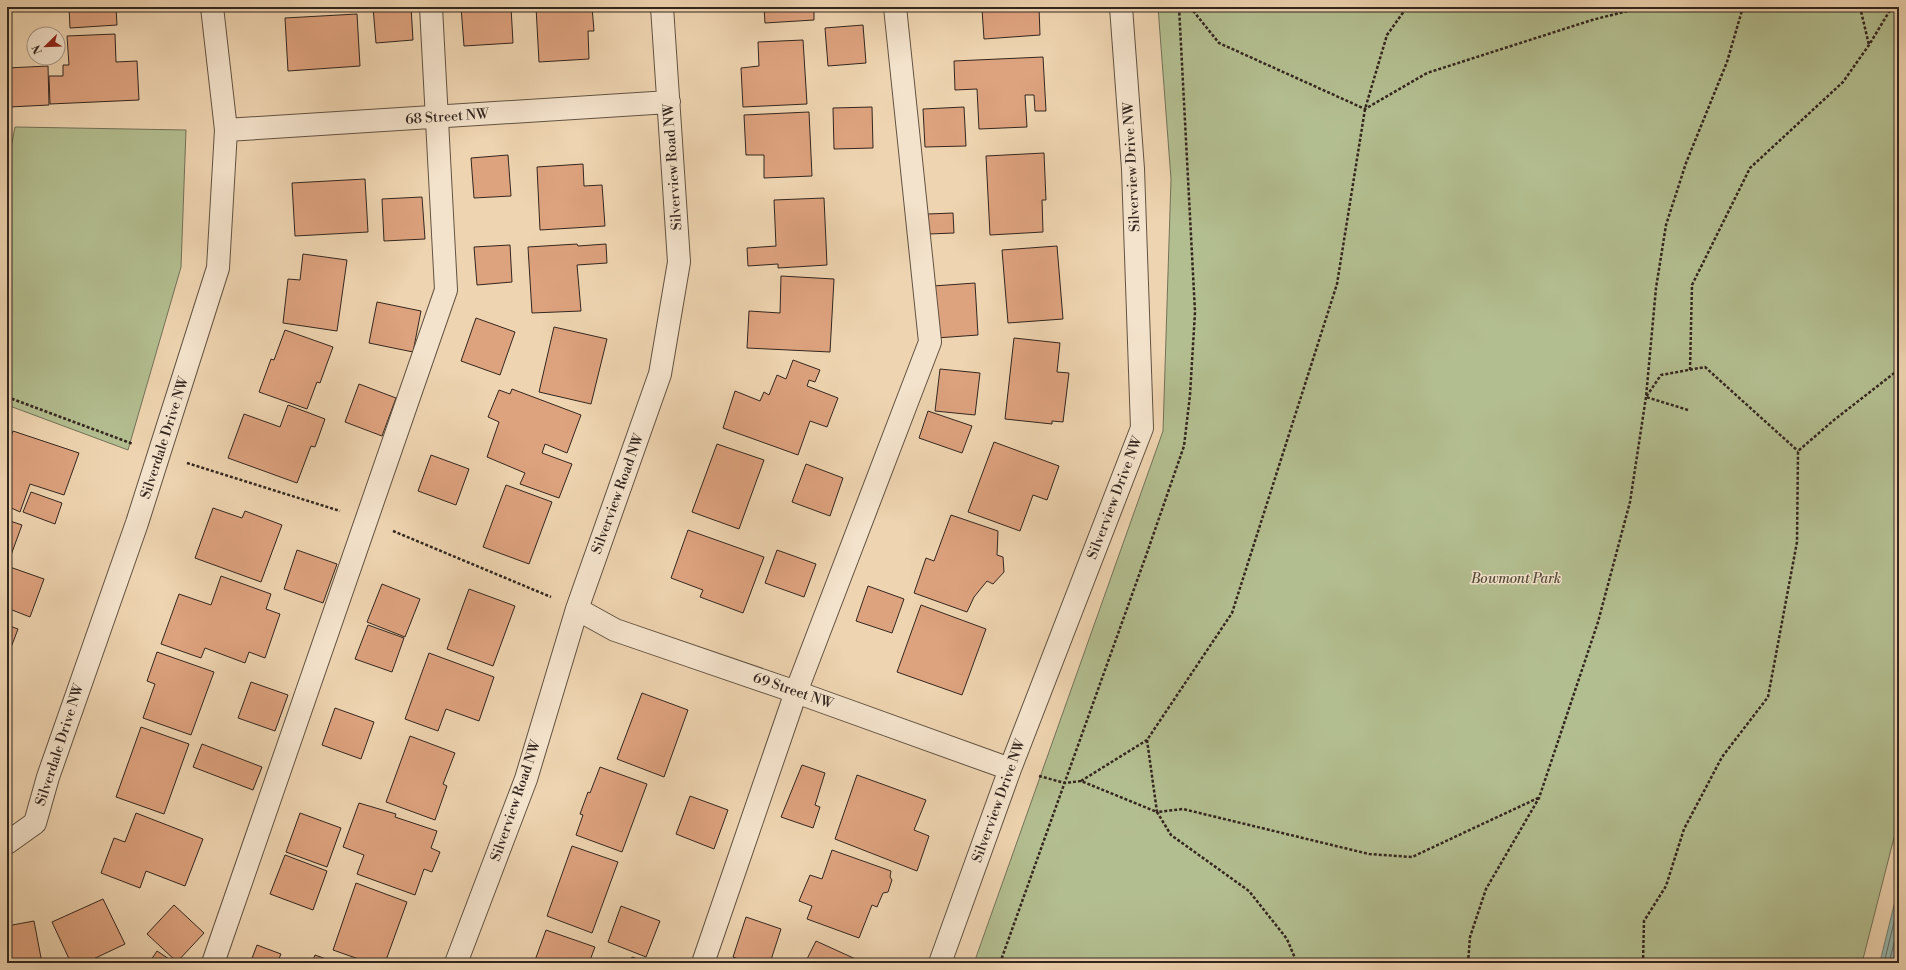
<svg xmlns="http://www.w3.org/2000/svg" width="1906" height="970" viewBox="0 0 1906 970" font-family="'Libre Bodoni',serif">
	<rect width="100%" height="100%" fill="#eed4b0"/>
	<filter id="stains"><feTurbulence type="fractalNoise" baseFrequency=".005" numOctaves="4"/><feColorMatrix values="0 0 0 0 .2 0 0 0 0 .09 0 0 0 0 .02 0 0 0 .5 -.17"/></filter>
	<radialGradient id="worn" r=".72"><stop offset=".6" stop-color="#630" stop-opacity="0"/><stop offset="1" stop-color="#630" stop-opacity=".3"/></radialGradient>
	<path fill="#b3be90" stroke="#737257" d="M1158 7H1899V818L1862 963H974L1163 431 1171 179Z
		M15 127 186 130 181 267 128 450 7 405V168Z"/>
	<path fill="#99b8af" stroke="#707e75" d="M1899 885V963H1880L1881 958Z"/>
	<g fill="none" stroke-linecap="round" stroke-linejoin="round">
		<path stroke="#666f66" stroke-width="1" d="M1884 963 1899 902
			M1889 963 1899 923"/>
	</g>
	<path fill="#dda27e" stroke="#33261e" d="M69 7H116L117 25 70 28Z
		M127 7H138V10L127 11Z
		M373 7H411L413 40 376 43Z
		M461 7H511L513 43 464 46Z
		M536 7H592L594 31H588L589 59 539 62Z
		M764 7H814V20L765 23Z
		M964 7H1039L1040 35 984 39 982 9 965 10Z
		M357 14 360 66 288 71 285 18Z
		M863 25 866 63 828 66 825 28Z
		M115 34 116 62 137 61 139 100 50 104 49 76H63V65H69L67 36Z
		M803 40 807 104 743 107 741 68 759 66 758 42Z
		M1043 57 1046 111H1035L1034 95H1025L1027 127 979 129 977 89 955 90 954 61Z
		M48 66 49 105 9 107 7 68Z
		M872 107 873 148 834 149 833 108Z
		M964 107 966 146 925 147 923 109Z
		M809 112 812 176 764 178V155H746L744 115Z
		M1044 153 1046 200H1042L1043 232 990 235 986 156Z
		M508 155 511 196 474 198 471 158Z
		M583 164 584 186 602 185 605 226 540 230 537 167Z
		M365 179 368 232 295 236 292 183Z
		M422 197 425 239 384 241 382 199Z
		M824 198 827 265 778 268V264L748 266 747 248 776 246 774 200Z
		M953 213 954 233 929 234 928 214Z
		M577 244 578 246 606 244 607 263 577 265 581 311 532 313 528 247Z
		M510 245 512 282 477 285 474 247Z
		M1057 246 1063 319 1008 323 1002 250Z
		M303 254 347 260 337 331 283 323 288 279 300 280Z
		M781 276 834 279 830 352 747 348 749 311 780 313Z
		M975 283 978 335 936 338 933 286Z
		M377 302 421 311 413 352 369 343Z
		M476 318 515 332 500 375 461 361Z
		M554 327 607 339 591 404 539 392Z
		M285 330 333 347 320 383 317 382 307 409 259 392 271 359 274 360Z
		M1014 338 1060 343 1057 372 1069 373 1063 422 1052 421V424L1005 419Z
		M793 360 820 370 815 382 809 380 807 386 838 398 827 427 810 421 798 455 723 428 735 391 760 401 764 392 769 395 777 375 786 379Z
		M940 369 980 373 975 415 935 411Z
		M359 384 396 398 382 436 345 422Z
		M512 389 581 415 567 453 545 444 542 453 572 464 559 498 520 484 525 473 487 457 499 422 488 417 499 390 510 394Z
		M288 405 325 419 315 447 311 446 297 483 228 458 244 414 280 427Z
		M928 411 972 426 962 453 919 438Z
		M13 431 79 453 64 495 30 484 20 512 7 506V446Z
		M994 442 1059 466 1047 500 1033 495 1020 531 968 512Z
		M717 444 764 460 739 529 692 512Z
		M431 455 469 469 456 505 418 491Z
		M806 464 843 478 830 516 792 502Z
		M506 485 552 502 529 564 483 547Z
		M31 492 62 503 55 524 23 512Z
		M213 508 242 518 245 511 282 525 261 582 195 558Z
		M951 515 998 531 997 555 1003 557 1004 572 993 584 987 581 974 597 967 612 914 593 926 558 934 561Z
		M7 520 22 525 7 566 44 579 30 617 7 608Z
		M688 530 764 557 743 613 700 597 703 590 671 578Z
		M297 550 337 564 323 603 284 589Z
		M777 550 816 564 804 597 765 583Z
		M221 576 271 594 266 609 280 614 265 658 249 652 245 663 205 648 201 658 161 644 179 594 211 605Z
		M382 584 420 599 405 637 367 622Z
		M868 586 904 599 892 633 856 621Z
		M469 589 515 606 493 666 447 649Z
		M921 605 986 629 962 695 897 672Z
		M7 625 18 629 7 658Z
		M368 625 404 638 392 672 355 659Z
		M157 652 214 672 191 735 143 718 155 684 147 681Z
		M429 653 494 677 479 721 446 709 438 731 405 719Z
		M251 682 288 695 275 731 238 718Z
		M642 693 688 710 664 777 617 759Z
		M335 708 374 722 361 759 322 745Z
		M141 727 189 744 164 814 116 797Z
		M410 736 455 753 443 784 447 786 435 820 386 802Z
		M202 744 262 767 253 790 193 767Z
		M802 765 825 773 815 805 820 807 813 828 781 817Z
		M600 767 647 784 622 852 576 835 583 815 580 814 588 792 590 793Z
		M857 775 926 800 914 830 929 836 917 871 835 839Z
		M690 796 728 810 714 849 676 834Z
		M359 803 396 814 395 817 437 831 431 848 440 852 432 872 424 869 415 895 357 874 364 855 343 847Z
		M136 813 203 839 185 886 146 871 140 888 101 873 114 838 125 842Z
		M300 813 341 828 327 867 286 852Z
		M572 846 618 862 592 933 547 916Z
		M832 850 891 871 890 877 892 880 888 892 883 893 877 907 872 905 859 938 807 919 812 906 799 901 810 875 822 879Z
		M285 855 327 871 313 910 270 894Z
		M356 883 407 902 385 963H370L333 950Z
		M103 899 125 944 85 963H71L52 922Z
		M174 905 204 933 177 962 147 934Z
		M621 906 660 921 646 957 608 942Z
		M746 917 781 929 770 963H749L733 957Z
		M34 921 42 963H7V926Z
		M546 930 595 947 589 963H534Z
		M816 941 860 961 859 963H805Z
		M257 945 281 954 277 963H257L251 961Z
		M157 951 175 963H149Z
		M315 955 337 963H312Z
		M632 957 650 963H630Z"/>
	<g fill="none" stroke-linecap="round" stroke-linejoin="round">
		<g stroke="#625242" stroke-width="24">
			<path id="minor" d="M226 130 669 102
				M577 609 615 630 796 692 1010 769
				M7 843 35 823 48 777 137 523 218 268 226 130 212 7
				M213 963 446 290 431 7
				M456 963 526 779 577 609 660 374 679 262 662 7
				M703 963 796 692 930 342 895 7
				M940 963 1010 769 1142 428 1133 169 1121 7"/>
		</g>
		<path stroke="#33261e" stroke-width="2.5" stroke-dasharray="3 2" stroke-linecap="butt" d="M1190 7 1219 43 1365 109 1427 73 1592 20 1643 7
			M1860 7 1869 45
			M1690 370 1692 285 1750 168 1843 82 1869 45 1892 7
			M7 397 133 444
			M1688 410 1646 397 1661 375 1705 367 1798 451
			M187 463 340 511
			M393 531 551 597
			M1147 740 1157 812 1183 809 1369 854 1412 857 1538 798
			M1039 776 1065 783 1081 781 1157 812 1171 835 1249 891 1287 939 1297 963
			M1081 781 1147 740 1232 613 1337 284 1365 109 1387 35 1407 7
			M1000 963 1148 550 1184 446 1190 395 1195 312 1179 7
			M1468 963 1470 937 1486 889 1539 798 1598 622 1630 502 1646 397 1656 288 1666 225 1686 163 1727 62 1743 7
			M1643 963 1644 921 1666 886 1684 829 1722 757 1768 697 1797 542 1798 451 1834 420 1893 374 1899 372"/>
		<use href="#minor" stroke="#f4e3cc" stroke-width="22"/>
	</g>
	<g text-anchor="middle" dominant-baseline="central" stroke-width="3" stroke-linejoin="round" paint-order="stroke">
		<g font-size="14" fill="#33261e" stroke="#f4e3cc">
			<text transform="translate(447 117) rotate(-4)">68 Street NW</text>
			<text transform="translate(673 167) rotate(-94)">Silverview Road NW</text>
			<text transform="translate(1132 167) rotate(-93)">Silverview Drive NW</text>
			<text transform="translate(165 438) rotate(-72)">Silverdale Drive NW</text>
			<text transform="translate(618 494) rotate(-70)">Silverview Road NW</text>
			<text transform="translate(1115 498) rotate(-69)">Silverview Drive NW</text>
			<text transform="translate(793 691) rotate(19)">69 Street NW</text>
			<text transform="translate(60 745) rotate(-72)">Silverdale Drive NW</text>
			<text transform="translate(516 801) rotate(-71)">Silverview Road NW</text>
			<text transform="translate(999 801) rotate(-70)">Silverview Drive NW</text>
		</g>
		<g font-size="14" font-style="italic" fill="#534c3a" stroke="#f4e3cc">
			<text x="1516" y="579">Bowmont Park</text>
		</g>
	</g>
	<rect width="1906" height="970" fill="none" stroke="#eed4b0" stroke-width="24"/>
	<rect x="8" y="8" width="1890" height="954" fill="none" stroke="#33261e" stroke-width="2"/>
	<rect x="12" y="12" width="1882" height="946" fill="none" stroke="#33261e"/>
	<g transform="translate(46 46) rotate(247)"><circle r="19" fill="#f4e3cc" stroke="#a79786"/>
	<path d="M0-3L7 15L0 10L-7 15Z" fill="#8f2418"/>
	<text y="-6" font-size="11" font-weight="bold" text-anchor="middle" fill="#33261e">N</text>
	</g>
	<rect width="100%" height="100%" filter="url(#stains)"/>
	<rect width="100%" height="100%" fill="url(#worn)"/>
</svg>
